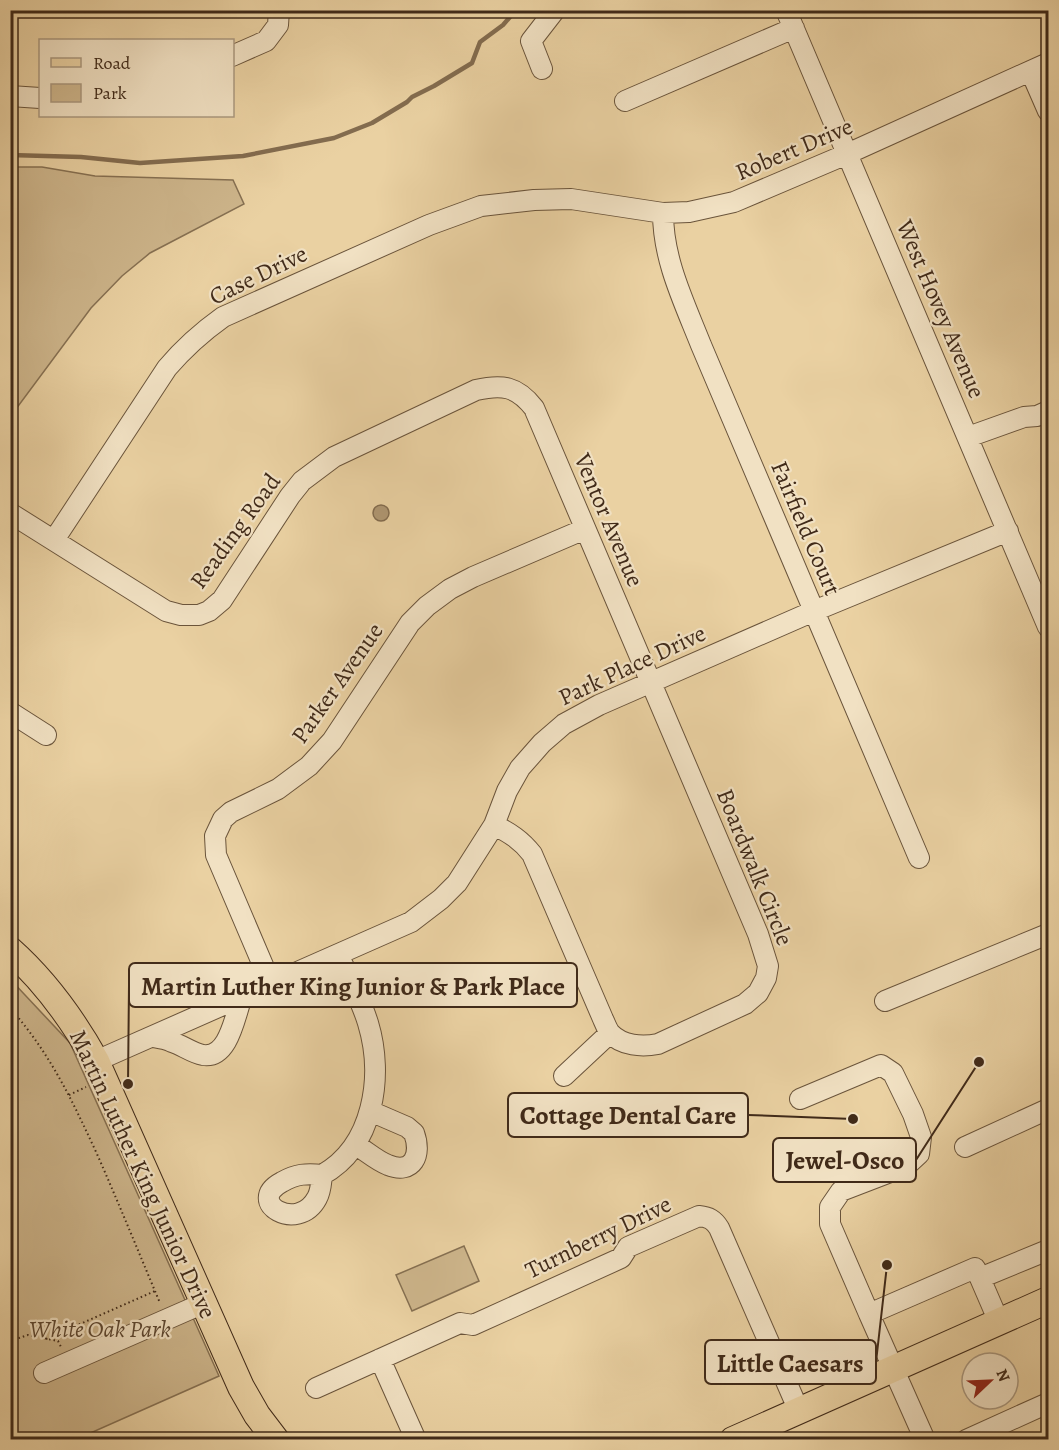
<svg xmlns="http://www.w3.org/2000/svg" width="1059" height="1450" viewBox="0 0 1059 1450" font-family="Alegreya,serif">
	<rect width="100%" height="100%" fill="#ead1a2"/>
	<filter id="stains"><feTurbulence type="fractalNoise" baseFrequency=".00333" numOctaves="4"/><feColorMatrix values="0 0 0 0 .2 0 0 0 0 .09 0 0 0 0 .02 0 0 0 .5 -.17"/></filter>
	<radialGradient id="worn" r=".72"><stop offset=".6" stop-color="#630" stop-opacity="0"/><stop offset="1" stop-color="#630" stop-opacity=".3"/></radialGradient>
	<path fill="#cdb58b" stroke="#867052" stroke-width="1.5" d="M11 167H42L95 176 233 180 244 204 150 253 122 276 91 308 16 409 10 405Z
		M10 979 70 1043 219 1376 77 1439H11Z
		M464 1246 479 1281 412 1311 396 1275Z"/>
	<path fill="#b09873" stroke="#836c4f" stroke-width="1.5" d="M373 513a8 8 0 1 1 16 0a8 8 0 1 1-16 0Z"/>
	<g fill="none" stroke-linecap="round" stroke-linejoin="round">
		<path stroke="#836c4f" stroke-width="4.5" d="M10 155 81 157 140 163 243 156 334 138 372 123 407 102 412 97 434 86 472 63 480 42 503 25 516 10"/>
		<g stroke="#6a543b" stroke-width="22">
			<path id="minor" d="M786 10 1048 627
				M232 56 266 41 278 25 279 10
				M542 69 531 41 555 10
				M1031 72 1048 111
				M10 96 40 98
				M625 101 794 28
				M663 213C663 260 684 302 701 345L919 858
				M968 437 1024 417 1037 416 1048 411
				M10 513 166 611 181 615H199L209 611 222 600 290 496 302 481 334 457 476 390C502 384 517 386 534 408L758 934 768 966 766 978 758 993 745 1004 658 1044C642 1047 622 1046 610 1033 607 1029 605 1023 603 1019L532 854C521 840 510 833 494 825
				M54 540 167 368C184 348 202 332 223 317L429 225 481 206 534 200 571 199 663 213 689 212 734 202 847 154 1048 63
				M10 712 46 735
				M271 984 216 855 215 836 223 819 231 812 278 789 309 766 332 741 410 623 427 606 450 589 473 577 585 529
				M885 1001 1048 934
				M153 1037C159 1038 166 1039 172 1042 182 1045 192 1053 203 1055 229 1059 235 1015 242 997
				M96 1061 411 922 441 899 457 883 494 825 507 791 520 768 542 743 564 724 599 705 814 611 1008 531
				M564 1076 610 1033
				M800 1099 881 1065 893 1073 913 1114 921 1137 919 1154 906 1166 841 1191 830 1207V1224L869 1314
				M356 1145C366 1151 377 1161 388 1165 413 1175 422 1155 414 1133L407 1127 370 1111
				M965 1147 1048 1109
				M322 1175C321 1183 321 1191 317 1198 298 1234 244 1202 282 1182 296 1174 307 1173 322 1175 374 1146 384 1076 368 1023 361 1000 349 977 338 955
				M999 1322 980 1278 1048 1250
				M380 1359 416 1440
				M44 1373 204 1303
				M316 1388 460 1323 473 1325 621 1258 628 1247 699 1216C709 1217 714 1220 719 1228L799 1411
				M925 1440 869 1314 975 1268 980 1278
				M966 1440 1048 1403"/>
		</g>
		<g stroke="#402a19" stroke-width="28">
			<path id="major" d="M10 950C46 982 73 1020 96 1061L241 1387 257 1415 276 1440
				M733 1440 1048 1300"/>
		</g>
		<path stroke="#402a19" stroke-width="2" stroke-dasharray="1.5 3" stroke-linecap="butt" d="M10 1008C50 1053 72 1100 97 1154 119 1204 139 1253 160 1303
			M69 1095 86 1087
			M46 1339 155 1291
			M10 1341 28 1335 58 1341 62 1349"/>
		<use href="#minor" stroke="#f1e1c3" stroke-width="20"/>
		<use href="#major" stroke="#ead1a2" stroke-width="26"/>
	</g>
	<g text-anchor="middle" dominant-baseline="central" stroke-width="4.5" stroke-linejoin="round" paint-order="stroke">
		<g font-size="24" fill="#402a19" stroke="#f1e1c3">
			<text transform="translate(794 149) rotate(-23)">Robert Drive</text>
			<text transform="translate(258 275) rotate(-26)">Case Drive</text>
			<text transform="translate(941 309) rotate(67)">West Hovey Avenue</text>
			<text transform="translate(609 520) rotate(67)">Ventor Avenue</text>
			<text transform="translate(806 528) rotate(67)">Fairfield Court</text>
			<text transform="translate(235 531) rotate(-54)">Reading Road</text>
			<text transform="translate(632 665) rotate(-25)">Park Place Drive</text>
			<text transform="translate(337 683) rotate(-55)">Parker Avenue</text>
			<text transform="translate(755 867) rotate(68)">Boardwalk Circle</text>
			<text transform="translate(143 1174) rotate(65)">Martin Luther King Junior Drive</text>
			<text transform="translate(598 1237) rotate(-26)">Turnberry Drive</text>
		</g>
		<g font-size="24" font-style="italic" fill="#5c4630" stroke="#f1e1c3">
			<text x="100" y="1329">White Oak Park</text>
		</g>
	</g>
	<path fill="none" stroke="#402a19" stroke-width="2" d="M128 1084L129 985M853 1119L748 1115M979 1062L916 1160M887 1265L876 1362"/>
	<g fill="#402a19" stroke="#f1e1c3" stroke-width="2">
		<circle cx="128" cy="1084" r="6"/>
		<circle cx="853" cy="1119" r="6"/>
		<circle cx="979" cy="1062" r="6"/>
		<circle cx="887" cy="1265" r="6"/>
	</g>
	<g fill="#f1e1c3" stroke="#402a19" stroke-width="2">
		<rect x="129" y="963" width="448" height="44" rx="6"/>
		<rect x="508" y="1093" width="240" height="44" rx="6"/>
		<rect x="773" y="1138" width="143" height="44" rx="6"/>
		<rect x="705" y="1340" width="171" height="44" rx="6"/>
	</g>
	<g font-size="26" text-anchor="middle" font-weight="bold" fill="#402a19">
		<text x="353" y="995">Martin Luther King Junior &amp; Park Place</text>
		<text x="628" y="1124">Cottage Dental Care</text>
		<text x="845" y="1169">Jewel-Osco</text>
		<text x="790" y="1372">Little Caesars</text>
	</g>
	<rect width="1059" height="1450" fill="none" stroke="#ead1a2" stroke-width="36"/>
	<rect x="12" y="12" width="1035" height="1426" fill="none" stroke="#402a19" stroke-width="3"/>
	<rect x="18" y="18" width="1023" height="1414" fill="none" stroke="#402a19" stroke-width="1.5"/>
	<rect x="39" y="39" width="195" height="78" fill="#f1e1c3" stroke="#aa987f" stroke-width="1.5"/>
	<rect x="51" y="58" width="30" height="9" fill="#ead1a2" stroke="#aa987f" stroke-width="1.5"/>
	<text x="93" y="69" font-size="18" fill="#402a19">Road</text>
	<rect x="51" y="84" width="30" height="18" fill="#cdb58b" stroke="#aa987f" stroke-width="1.5"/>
	<text x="93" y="99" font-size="18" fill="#402a19">Park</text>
	<g transform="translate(990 1381) rotate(67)"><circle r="28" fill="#f1e1c3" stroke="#aa987f" stroke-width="1.5"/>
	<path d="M0-4.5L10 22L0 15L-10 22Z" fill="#8f2418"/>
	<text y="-9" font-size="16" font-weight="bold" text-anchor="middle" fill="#402a19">N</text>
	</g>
	<rect width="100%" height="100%" filter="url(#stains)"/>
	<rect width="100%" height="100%" fill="url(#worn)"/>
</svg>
